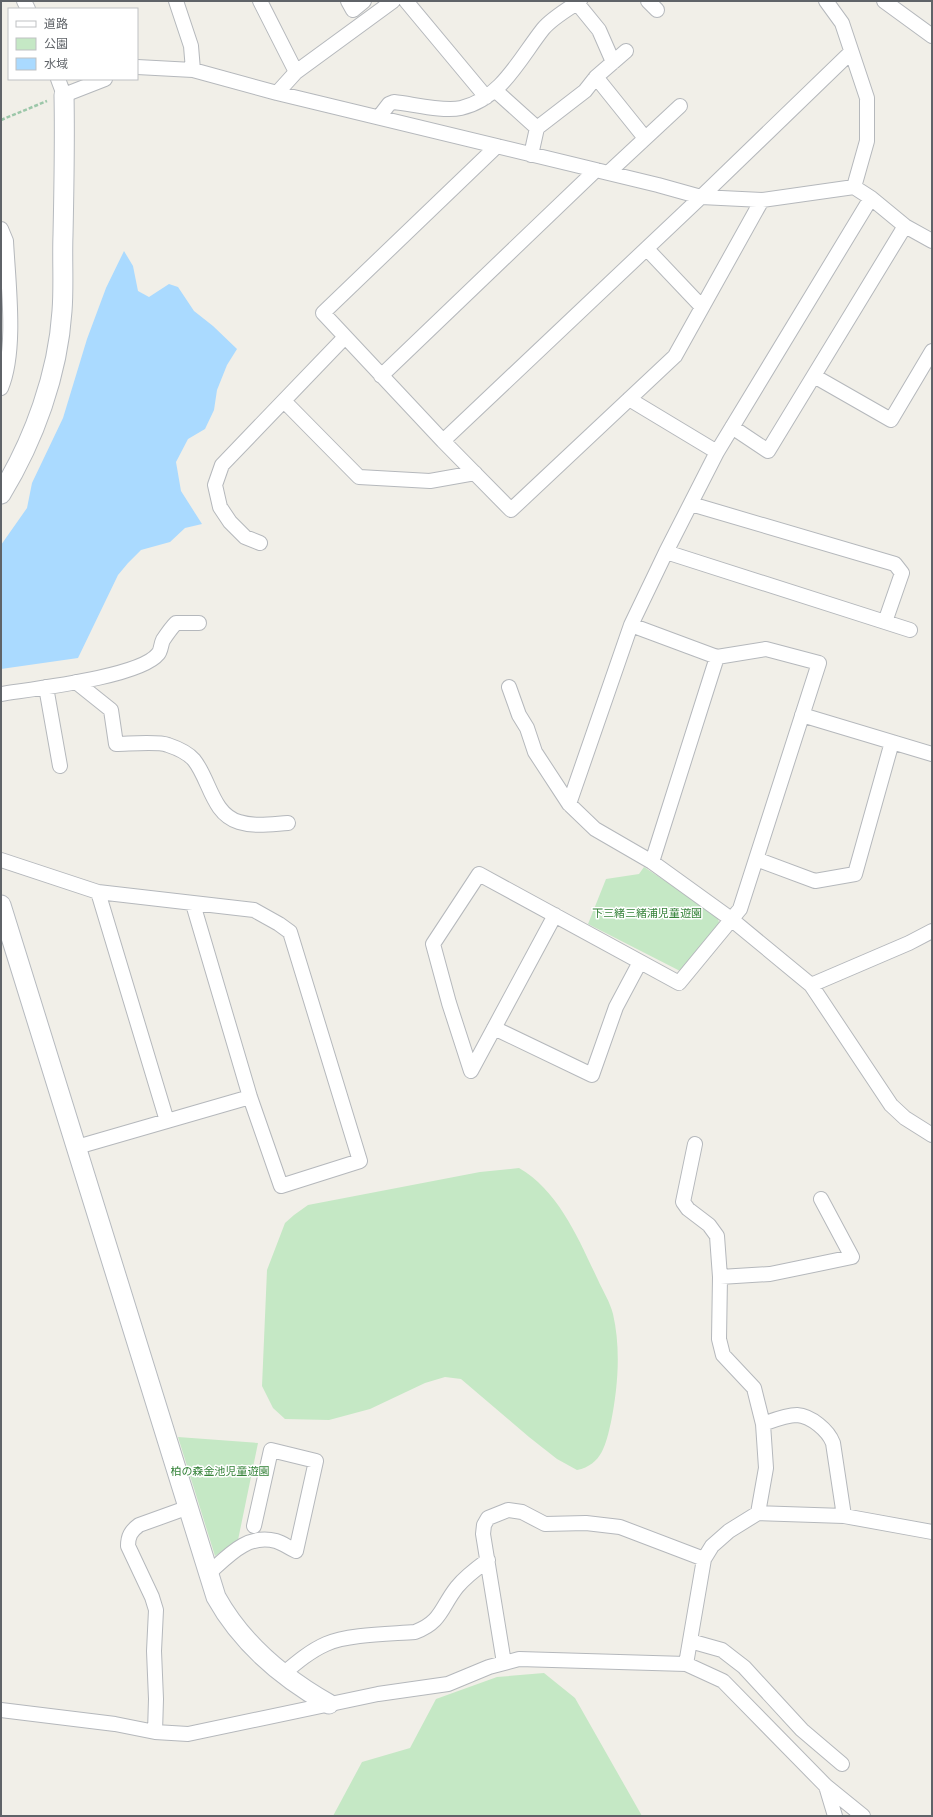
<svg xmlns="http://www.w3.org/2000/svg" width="933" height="1817" viewBox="0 0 933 1817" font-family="Inter,'Noto Sans JP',sans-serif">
	<rect width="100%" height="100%" fill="#f1efe8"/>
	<path fill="#c5e8c5" d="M644 867 717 915 720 926 682 972 588 924 606 879 639 874Z
		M519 1168C559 1191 579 1240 598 1280 603 1291 610 1302 613 1314 621 1349 618 1387 611 1422 606 1444 602 1465 577 1470L557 1459 529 1437 461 1379 445 1377 425 1383 370 1409 329 1420 285 1419 273 1408 262 1386 267 1270 285 1223 294 1215 308 1205 480 1172Z
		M178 1437 258 1443 238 1540 215 1556Z
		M544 1673 575 1698 642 1816H333L362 1762 410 1748 436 1699 497 1677Z"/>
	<path fill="#aadaff" d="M124 251 133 266 138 291 149 297 169 284 178 287 194 311 213 326 237 349 227 365 217 390 214 410 205 429 188 439 176 462 181 491 202 524 185 528 170 542 141 550 128 563 118 575 78 658 1 669V545L27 508 32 483 63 418 87 339 106 288Z"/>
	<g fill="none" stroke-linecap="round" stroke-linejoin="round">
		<g stroke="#b5b8bc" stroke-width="16">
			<path id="street" d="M24 1 28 9
				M176 1 191 46 193 70
				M260 1 296 72 277 93
				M348 1 353 10 364 1
				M406 1 486 97
				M648 1 657 10
				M826 1 842 23 867 98V141L854 187
				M884 1 932 36
				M577 3 599 30 613 62
				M137 67 193 70 277 93 658 185 701 197 762 200 854 187 871 198 905 226 932 241
				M296 72 393 1
				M596 77 645 138
				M58 79 64 95 105 79
				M496 91 537 128
				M379 117 389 104 394 102C413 104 443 112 461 108 501 99 520 58 543 29 552 18 568 9 580 1
				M497 146 323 313 443 441 701 197 850 53
				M531 155 537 128 585 91 596 77 626 51
				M608 173 680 106
				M1 229 6 241C8 282 17 350 1 388
				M647 249 702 307
				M381 376 596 170
				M814 376 891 420 932 351
				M629 399 717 452
				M284 401 359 477 430 481 475 473
				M732 427 768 451 905 226
				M443 441 511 510 675 356 762 200
				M691 504 895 564 902 573 885 622
				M260 543 245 537 230 522 220 507 215 485 222 465 345 337
				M666 552 910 630
				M631 625 666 552 717 452 871 198
				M76 682 111 710 116 744C128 744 158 741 168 745 177 748 188 753 194 760 210 780 212 814 239 822 255 827 272 824 288 823
				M46 687 60 766
				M509 687 519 715 527 728 535 752 569 804 595 829 652 862 731 919 811 985 891 1105 905 1118 932 1135
				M1 694C32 689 140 677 158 654 161 651 161 644 163 640 167 634 171 628 176 623H199
				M802 715 932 754
				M756 859 815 881 855 874 892 742
				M1 860 98 892 254 910 279 924 290 932 360 1161 281 1186 250 1097 193 904
				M652 862 717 657
				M98 892 167 1121
				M555 915 471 1071 449 1003 433 944 479 874 679 983 740 909 819 663 766 649 717 657 631 625 569 804
				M811 985 909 943 932 931
				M494 1028 592 1075 616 1007 640 962
				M695 1144 683 1202 688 1209 709 1225 717 1236 720 1277 719 1339 723 1355 754 1388 763 1424 766 1468 758 1513
				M77 1147 250 1097
				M720 1277 770 1274 852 1257 821 1199
				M763 1424C774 1420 786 1415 797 1415 811 1416 828 1430 833 1443L844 1516
				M209 1573C228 1556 248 1533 276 1541 283 1543 289 1548 296 1551L316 1461 271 1450 254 1526
				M690 1641 722 1650 731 1657 744 1667 802 1730 842 1764
				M504 1663 483 1534 484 1525 488 1518 508 1510 522 1512 545 1524 586 1523 620 1527 704 1559
				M686 1664 704 1559 712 1546 729 1531 758 1513 844 1516 932 1532
				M283 1674C296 1663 310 1651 326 1644 348 1634 391 1634 415 1632 442 1622 441 1607 457 1587 466 1576 477 1568 488 1560
				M1 1710 115 1724 155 1732 188 1734 378 1694 448 1684 489 1667 519 1659 686 1664 723 1681 826 1786 863 1816
				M155 1732 156 1699 154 1651 156 1610 152 1597 128 1546C128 1536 131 1531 139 1525L189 1507
				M826 1786 835 1816"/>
		</g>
		<g stroke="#b6babf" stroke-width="21">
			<path id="secondary" d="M1 494C34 440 58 374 62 311 64 286 62 260 63 235 64 188 65 142 64 95
				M1 905 216 1597C242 1644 283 1678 329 1704"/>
		</g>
		<path stroke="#9cc7a9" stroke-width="2.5" stroke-dasharray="4 2" stroke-linecap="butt" d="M1 120 47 101"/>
		<use href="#street" stroke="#fff" stroke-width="14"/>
		<use href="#secondary" stroke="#fff" stroke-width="19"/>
	</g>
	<g text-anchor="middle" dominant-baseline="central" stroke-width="3" stroke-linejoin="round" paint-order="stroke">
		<g font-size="11" fill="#348238" stroke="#fff">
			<text x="647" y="913">下三緒三緒浦児童遊園</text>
			<text x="220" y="1471">柏の森金池児童遊園</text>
		</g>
	</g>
	<rect width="933" height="1817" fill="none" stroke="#5f6368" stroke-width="4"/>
	<rect x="8" y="8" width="130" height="72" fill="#ffffff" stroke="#bfc1c3"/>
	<rect x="16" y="21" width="20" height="6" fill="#ffffff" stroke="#bfc1c3"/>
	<text x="44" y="28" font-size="12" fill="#5f6368">道路</text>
	<rect x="16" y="38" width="20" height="12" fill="#c5e8c5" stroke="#bfc1c3"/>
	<text x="44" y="48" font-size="12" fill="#5f6368">公園</text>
	<rect x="16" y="58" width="20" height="12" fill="#aadaff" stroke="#bfc1c3"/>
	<text x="44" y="68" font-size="12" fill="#5f6368">水域</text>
</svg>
